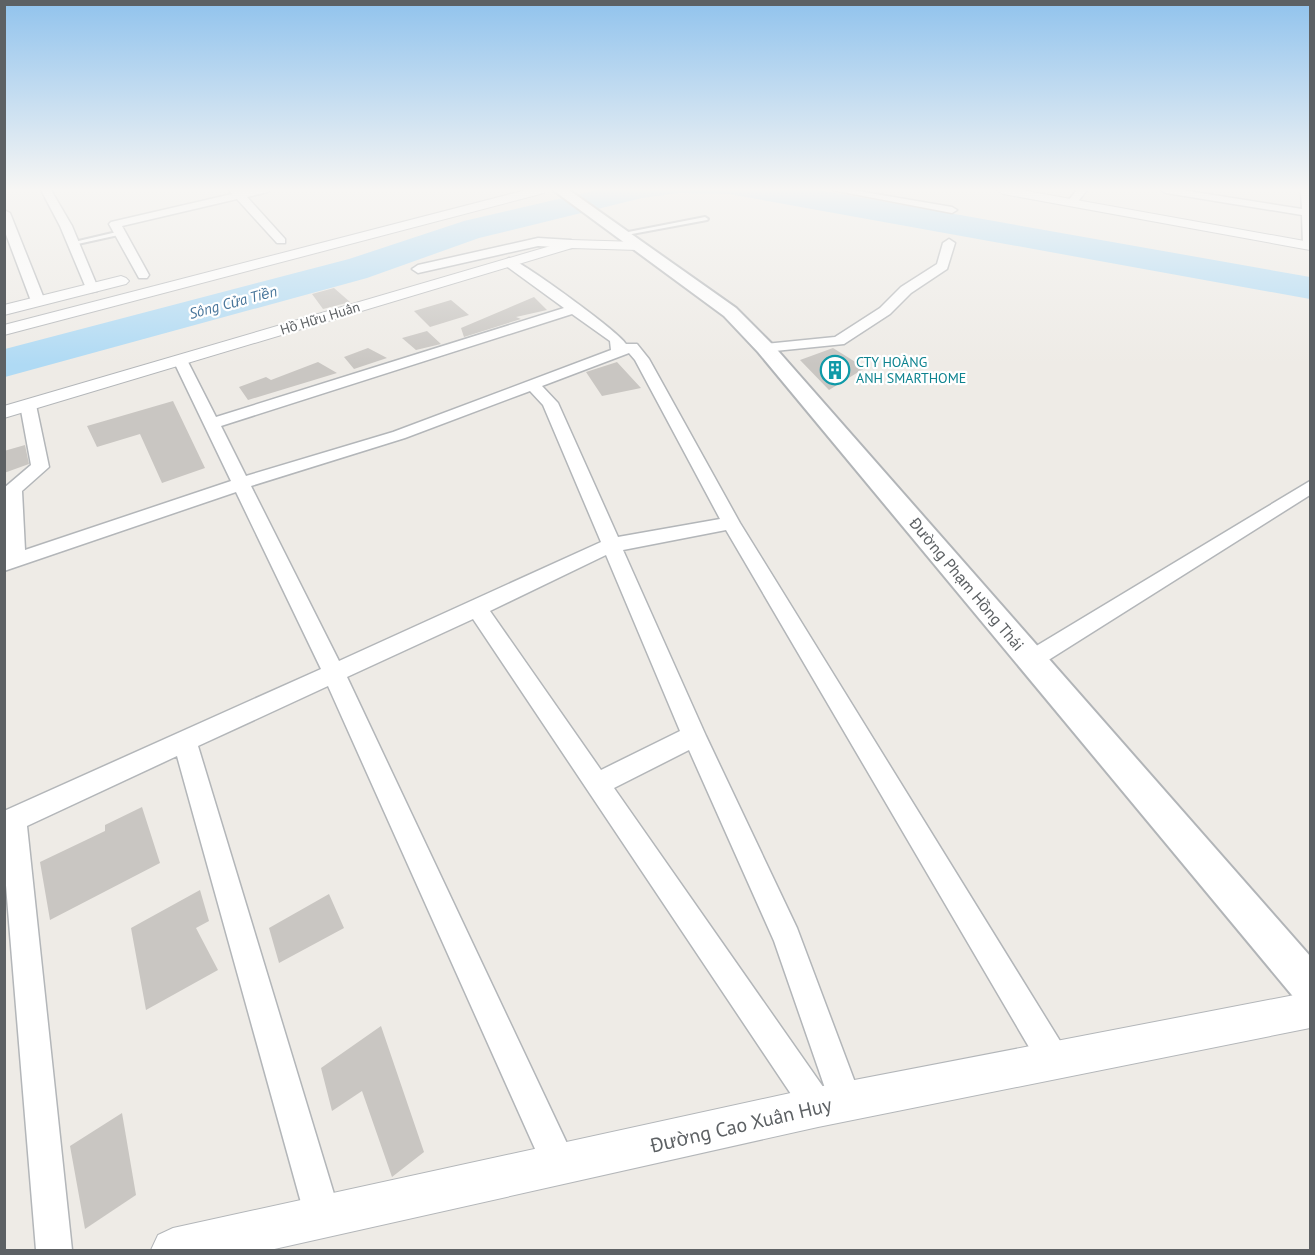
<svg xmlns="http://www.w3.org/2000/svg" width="1315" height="1255" viewBox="0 0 1315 1255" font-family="'PT Sans',sans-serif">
	<rect width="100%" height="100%" fill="#eeebe6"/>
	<path fill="#afdaf4" d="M597 190H819L1310 277V299L729 194 679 193 642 198 479 238 367 278 5 377V349L349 259 464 221Z"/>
	<path fill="#c9c6c2" d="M334 288 350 302 323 309 312 294Z
		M534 297 547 310 516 317 521 319 464 337 461 328Z
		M451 300 469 315 430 327 414 311Z
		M427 331 441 344 416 350 402 338Z
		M368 348 387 358 354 369 344 357Z
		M833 348 865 368 829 390 800 360Z
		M318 362 337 373 248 400 239 387 266 377 271 380Z
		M617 362 641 388 602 396 586 372Z
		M173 401 205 468 162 483 140 434 97 447 87 426Z
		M25 445 29 464 4 473V451Z
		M142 807 160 863 50 920 40 862 105 831V825Z
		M200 890 209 921 196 928 218 970 146 1010 131 928Z
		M329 894 344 928 279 963 269 928Z
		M381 1026 424 1152 392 1177 362 1091 332 1111 321 1068Z
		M122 1113 136 1195 85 1229 70 1146Z"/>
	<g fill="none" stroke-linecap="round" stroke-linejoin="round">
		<g stroke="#b3b6b9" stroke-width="4">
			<path id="service" d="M705 217 708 219 707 220 621 236 618 234Z
				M121 231 123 232V234L73 245 70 243Z"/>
		</g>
		<g stroke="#b3b6b9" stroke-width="3">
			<path id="minor" d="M41 190H51L72 226 98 288 97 291 92 292 86 288 60 226Z
				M229 190H269L268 192 247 197 285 239V243H277L237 199 122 226 149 275 147 278H139L109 224 111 222 232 194Z
				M832 190H852L952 207 957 210 952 213Z
				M1077 190H1087L1076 204H1068L1067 202Z
				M1161 190H1182L1302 209 1301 190H1310V248L1303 245 1302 215 1166 193Z
				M4 210 10 213 45 301 43 304 38 305 31 301 4 229Z
				M538 238 571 240 577 244 571 248 538 246 418 273 412 269 418 265Z
				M949 239 955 243 947 269 911 293 890 314 844 344 765 352 758 348 765 344 835 337 880 308 901 287 937 264 943 243Z
				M509 258C523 262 619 332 626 344H637L649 359 740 523 1065 1049 1070 1060 1065 1071 1054 1076 1043 1071 726 530 623 550 706 736 797 928 862 1101 857 1112 846 1117 833 1109 829 1118 818 1123 807 1118 473 619 347 677 572 1154 577 1166 572 1178 560 1183 548 1178 328 686 198 746 341 1217 335 1229 323 1235 311 1229 305 1217 177 756 27 826 72 1250H36L4 861V811L321 669 236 492 4 571V488L31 465 20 405 28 400 36 405 49 467 22 491 25 550 231 481 173 360 175 357 180 356 187 360 216 417 564 308 505 265 503 262ZM572 314 610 341 611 350 393 432 246 476 221 426ZM629 353 635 360 720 519 618 537 558 403 542 386ZM530 391 543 405 601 542 339 661 251 486 405 438ZM606 555 680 731 601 770 490 611ZM689 750 774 941 826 1091 614 788Z
				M1310 481V495L1039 666 1031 669 1023 666 1020 660 1023 654Z"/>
		</g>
		<g stroke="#b3b6b9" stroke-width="2">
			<path id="tertiary" d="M526 190H545L544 193 4 335V325Z
				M997 190H1021L1310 242V250L1003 194Z
				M571 240 638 242 645 246 638 250 572 248 4 418V406Z
				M121 276 126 278 129 281 126 284 4 315V305Z
				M1310 992V1028L818 1127 270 1250H151L158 1235 173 1228 818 1087Z"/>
		</g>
		<g stroke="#b2b5b8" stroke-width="4">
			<path id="secondary" d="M553 190H569L736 308 772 344 1310 956V1006L1296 1000 758 352 724 316Z"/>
		</g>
		<use href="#service" fill="#fff" fill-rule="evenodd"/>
		<use href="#minor" fill="#fff" fill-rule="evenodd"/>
		<use href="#tertiary" fill="#fff" fill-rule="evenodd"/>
		<use href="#secondary" fill="#fff" fill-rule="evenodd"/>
	</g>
	<linearGradient id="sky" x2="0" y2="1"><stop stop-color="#91c3ed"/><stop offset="0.52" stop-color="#f7f6f4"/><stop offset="1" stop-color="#f7f6f4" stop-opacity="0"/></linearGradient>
	<rect width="1315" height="365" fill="url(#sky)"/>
	<defs>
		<g id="building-ring" transform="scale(1.5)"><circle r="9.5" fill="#fff" stroke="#0f9aa8" stroke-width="1.5"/><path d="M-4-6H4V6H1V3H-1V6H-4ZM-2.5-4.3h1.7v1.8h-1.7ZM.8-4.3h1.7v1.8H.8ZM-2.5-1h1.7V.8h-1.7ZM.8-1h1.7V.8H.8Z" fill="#0f9aa8"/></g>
	</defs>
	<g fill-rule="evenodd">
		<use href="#building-ring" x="835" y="370"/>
	</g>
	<g text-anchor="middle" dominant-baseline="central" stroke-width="4.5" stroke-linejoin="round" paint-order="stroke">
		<g font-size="14" fill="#5d6164" stroke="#fff">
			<text transform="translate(320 318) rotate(-17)">Hồ Hữu Huân</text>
		</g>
		<g font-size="14" fill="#0d838f" stroke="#fff" text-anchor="start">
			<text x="856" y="362">CTY HOÀNG<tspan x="856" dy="16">ANH SMARTHOME</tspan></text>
		</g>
		<g font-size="15" font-style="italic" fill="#4a779c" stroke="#fff">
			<text transform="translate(233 302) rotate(-15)">Sông Cửa Tiền</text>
		</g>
		<g font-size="16" fill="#5d6164" stroke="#fff">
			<text transform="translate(967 584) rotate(50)">Đường Phạm Hồng Thái</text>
		</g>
		<g font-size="20" fill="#5d6164" stroke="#fff">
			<text transform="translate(741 1125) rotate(-13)">Đường Cao Xuân Huy</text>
		</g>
	</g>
	<rect width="1315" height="1255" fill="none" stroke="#5d6164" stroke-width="12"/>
</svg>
